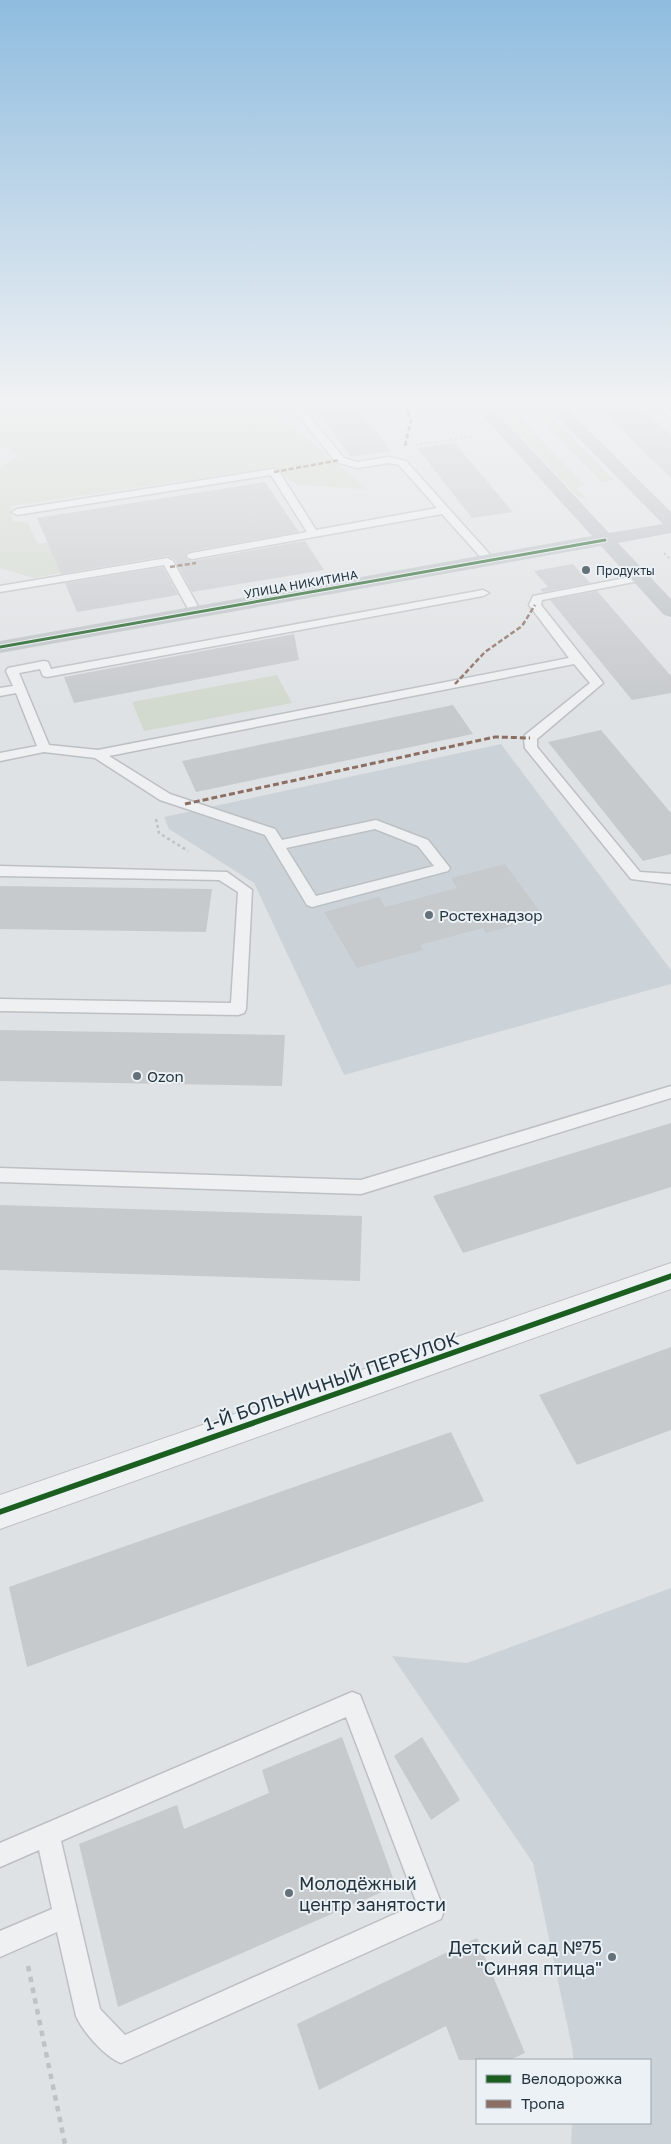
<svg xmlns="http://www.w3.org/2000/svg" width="671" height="2144" viewBox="0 0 671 2144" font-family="'Golos Text',sans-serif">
	<rect width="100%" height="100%" fill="#dfe2e4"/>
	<path fill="#ccd3d8" d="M501 744 671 970V984L344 1075 254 883 169 829 164 817Z
		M671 1588V2144H571L572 2123H650V2060H573V2052L533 1863 392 1656 467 1663Z"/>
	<path fill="#d2d9ce" d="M0 405H293L286 420 366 489 298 485 272 468 10 506 13 522H27L38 544 272 506 137 557 34 578 0 568V468L18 457 9 447 0 448Z
		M493 405H508L585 486 576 488 587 499 577 496Z
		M527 405H540L614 480 602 482Z
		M277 675 292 703 144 731 132 702Z"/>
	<path fill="#c7cacd" d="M312 405H355L391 451 351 457Z
		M595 405H639L671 435V478Z
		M455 443 513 512 472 518 417 448Z
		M265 482 299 532 192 551 186 553V559L192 561 305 541 324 570 192 592 175 560 167 556 61 574 37 518Z
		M573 564 590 583 543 592 540 589 548 587 534 571Z
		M163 567 178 595 77 612 65 583Z
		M597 591 671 676V693L632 700 550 600Z
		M294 634 299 660 74 703 64 677Z
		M453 705 473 734 196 792 182 761Z
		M601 730 671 813V854L643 861 548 742Z
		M505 864 544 917 486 933 483 928 420 945 423 950 357 968 324 912 379 897 385 907 457 888 451 878Z
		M0 886 212 889 206 932 0 929Z
		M0 1030 285 1035 282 1086 0 1081Z
		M671 1123V1187L463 1253 433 1196Z
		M0 1205 362 1216 360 1281 0 1270Z
		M671 1347V1430L577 1465 539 1395Z
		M451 1432 484 1501 27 1667 9 1587Z
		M342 1737 396 1886 118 2007 79 1844 177 1805 184 1829 269 1793 262 1770Z
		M422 1737 460 1800 431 1820 394 1756Z
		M477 1938 525 2053 510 2060H459L446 2026 319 2090 297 2024Z"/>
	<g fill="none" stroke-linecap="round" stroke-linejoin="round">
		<g stroke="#bdc0c2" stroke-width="3">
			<path id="lane" d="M290 405H300L344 458 357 462 389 457 406 461 493 558 494 560 493 562H485L442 514 192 559 188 558 187 556 188 554 192 553 307 532 271 475 17 515 12 512 17 509 274 469 278 470 316 530 437 508 399 465 389 463 357 468 336 462Z
				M655 405H666L671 410V418Z
				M167 558 173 561 201 612 199 614H191L164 565 0 592V586Z
				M640 575 644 576 646 578 644 580 542 600 541 605 603 683 537 739V747L640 872 671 874V884L631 879 525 748 524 738 525 735 590 683 574 664 109 756 170 794 275 829 282 840 376 820 428 840 450 868 448 871 312 907 307 905 265 835 160 800 95 758 44 752 0 761V753L37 746 16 693 0 696V688L13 686 6 671 8 668 44 661 48 662 51 669 483 590 489 593 483 596 47 677 43 676 40 669 19 673 49 745 98 750 569 658 529 605 533 596ZM375 829 418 846 434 866 316 896 286 848Z
				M0 866 227 872 252 890 246 1009 244 1013 238 1015 0 1011V999L231 1003 238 892 219 880 0 876Z
				M671 1086V1098L361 1194 0 1182V1168L361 1180Z
				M352 1692 360 1695 444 1910 441 1919 121 2063C105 2057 83 2032 76 2016L57 1932 0 1957V1931L52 1909 39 1850 0 1867V1843ZM346 1717 417 1904 125 2035 100 2009 61 1841Z"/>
		</g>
		<g stroke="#bdc0c2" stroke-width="2">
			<path id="street" d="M671 1263V1289L0 1529V1495Z"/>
		</g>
		<path stroke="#bdc2c4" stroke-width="2" stroke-dasharray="2.5 2.5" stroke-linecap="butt" d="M415 445 475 436
			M664 553 671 560"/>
		<path stroke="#bdc2c4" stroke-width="2.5" stroke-dasharray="3 3" stroke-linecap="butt" d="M156 819 159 833 188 851"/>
		<path stroke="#bdc2c4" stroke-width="4.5" stroke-dasharray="5.5 5.5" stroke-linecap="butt" d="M28 1966 65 2144"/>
		<use href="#lane" fill="#eef0f1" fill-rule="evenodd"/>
		<use href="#street" fill="#eef0f1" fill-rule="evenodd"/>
		<path fill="#bdc2c5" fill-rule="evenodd" d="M473 405H490L609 533 663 524 546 405H563L671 512V533L618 543 671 599V617L664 615 601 546 0 653V641L592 536Z"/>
		<path stroke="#8d6e63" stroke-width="2.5" stroke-dasharray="5 2.5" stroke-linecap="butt" d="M405 405 411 420 405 446
			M274 472 340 460
			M170 567 196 563
			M455 684 485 652 522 626 535 605"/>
		<path stroke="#8d6e63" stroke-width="3" stroke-dasharray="6 3" stroke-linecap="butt" d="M185 804 495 737 530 738"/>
		<g stroke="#ebf1f5" stroke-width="5">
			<path id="cycleway-far1" d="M0 647 605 540"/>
		</g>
		<g stroke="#ebf1f5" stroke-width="9">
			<path id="cycleway" d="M0 1512 671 1276"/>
		</g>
		<use href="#cycleway-far1" stroke="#1b5e20" stroke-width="3"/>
		<use href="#cycleway" stroke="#1b5e20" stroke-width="5.5"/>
	</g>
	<linearGradient id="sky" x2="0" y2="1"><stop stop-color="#8fbcdf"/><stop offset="0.57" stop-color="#f1f2f3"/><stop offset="1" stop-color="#f1f2f3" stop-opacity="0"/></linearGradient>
	<rect width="671" height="705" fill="url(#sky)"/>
	<g fill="#657179" stroke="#ebf1f5" stroke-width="2">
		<circle cx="586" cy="570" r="5"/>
		<circle cx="429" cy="915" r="5"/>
		<circle cx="137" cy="1076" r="5"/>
		<circle cx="289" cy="1893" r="5"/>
		<circle cx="612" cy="1957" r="5"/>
	</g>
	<g text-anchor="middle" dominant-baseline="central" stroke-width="4" stroke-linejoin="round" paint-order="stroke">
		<g font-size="12" fill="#24343f" stroke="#ebf1f5" text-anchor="start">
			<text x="596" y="570">Продукты</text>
		</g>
		<g font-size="12" fill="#24343f" stroke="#ebf1f5">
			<text transform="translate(301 584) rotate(-10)">УЛИЦА НИКИТИНА</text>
		</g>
		<g font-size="15" fill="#24343f" stroke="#ebf1f5" text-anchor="start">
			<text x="439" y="915">Ростехнадзор</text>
			<text x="147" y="1076">Ozon</text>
		</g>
		<g font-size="18" fill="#24343f" stroke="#ebf1f5">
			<text transform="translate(331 1381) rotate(-19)">1-Й БОЛЬНИЧНЫЙ ПЕРЕУЛОК</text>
		</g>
		<g font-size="18" fill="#24343f" stroke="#ebf1f5" text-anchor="start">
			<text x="299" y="1883">Молодёжный<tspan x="299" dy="21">центр занятости</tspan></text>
			<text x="602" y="1947" text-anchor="end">Детский сад №75<tspan x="602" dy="21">"Синяя птица"</tspan></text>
		</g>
	</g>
	<rect x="476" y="2059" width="175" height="65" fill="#ebf1f5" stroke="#9ba5ac"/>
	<rect x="486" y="2075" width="25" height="8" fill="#1b5e20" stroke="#9ba5ac"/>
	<text x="521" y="2084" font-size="15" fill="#24343f">Велодорожка</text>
	<rect x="486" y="2100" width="25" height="8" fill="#8d6e63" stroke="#9ba5ac"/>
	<text x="521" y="2109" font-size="15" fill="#24343f">Тропа</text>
</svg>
